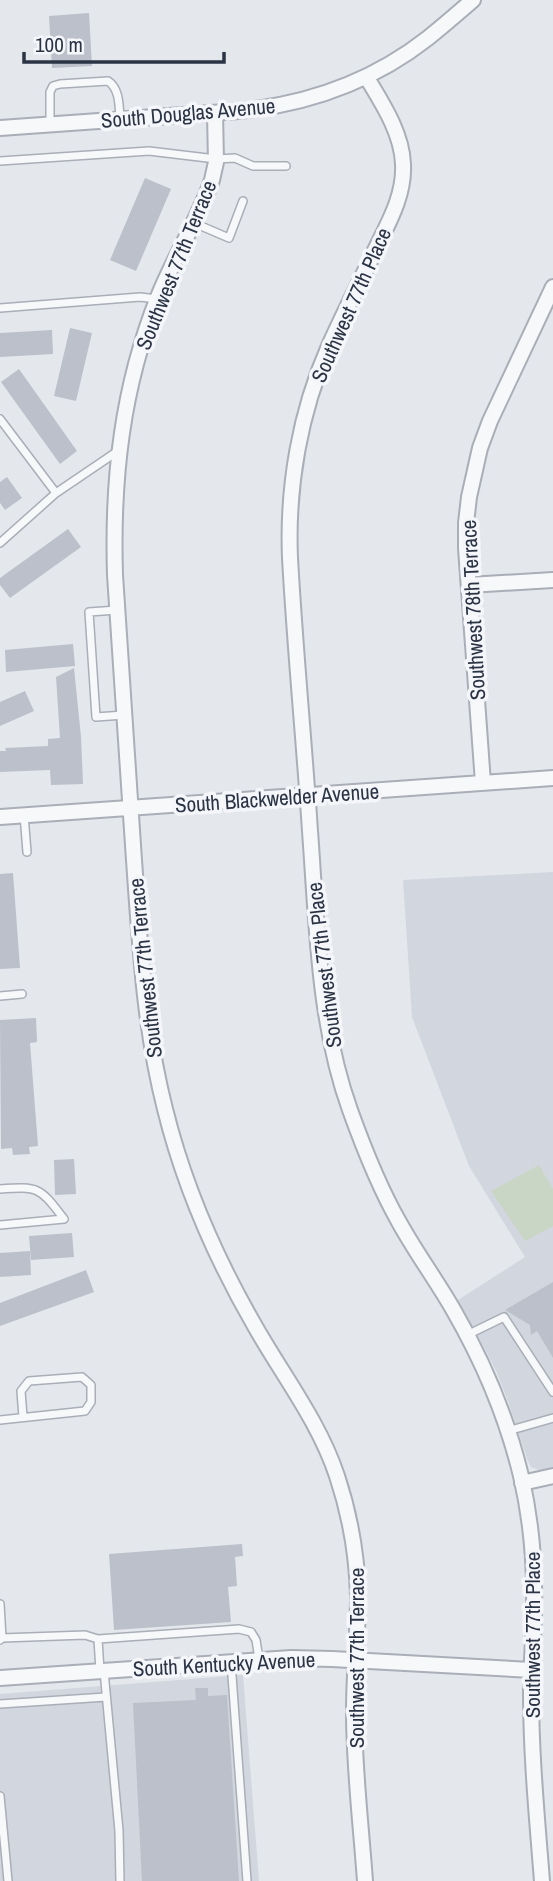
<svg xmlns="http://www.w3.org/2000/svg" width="553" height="1881" viewBox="0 0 553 1881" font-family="'Archivo Narrow',sans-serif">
	<rect width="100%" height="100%" fill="#e4e7ec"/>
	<path fill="#d2d6de" d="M553 872V1467L539 1470 531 1467 528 1461 508 1401 497 1373 484 1347 458 1300 525 1257 469 1166 412 1017 403 880Z
		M243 1675 259 1881H0V1694Z"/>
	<path fill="#c9d6c5" d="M539 1165 553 1189V1226L525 1241 491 1191Z"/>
	<path fill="#bbc0ca" d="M89 13 92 66 52 68 49 16Z
		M145 178 171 189 136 271 110 260Z
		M70 328 92 333 76 401 54 396Z
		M52 330 53 354 0 357V333Z
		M19 369 77 451 60 464 1 382Z
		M7 477 22 498 5 510 0 503V482Z
		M68 529 81 547 10 598 0 585V578Z
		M73 644 75 666 6 672 5 650Z
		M74 668 81 737 83 784 51 785 50 770 0 772V751H6L5 748 48 746V739L60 738 56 677Z
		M25 691 34 711 0 726V702Z
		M13 873 20 968 0 969V874Z
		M36 1018 37 1042 30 1043 38 1146 29 1147 30 1154 13 1155 12 1148 1 1149 0 1020Z
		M74 1159 76 1194 55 1195 54 1160Z
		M72 1233 74 1257 31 1260 29 1236Z
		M30 1251 31 1275 0 1277V1253Z
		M86 1270 94 1292 0 1326V1303Z
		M553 1282V1358L537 1331 531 1335 530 1325 505 1310Z
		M242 1544 243 1556 235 1557 237 1586 228 1587 231 1622 114 1630 109 1554Z
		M195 1688H208V1696L227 1695 239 1881H142L133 1703 196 1700Z"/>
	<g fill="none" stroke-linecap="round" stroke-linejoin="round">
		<g stroke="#a9aeb7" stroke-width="10">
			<path id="service" d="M50 124V92L53 86 60 84 108 81C120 89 119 106 120 119
				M0 161 149 151 216 159 235 158 253 166H286
				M194 223 229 238 243 201
				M0 308 140 297 157 299
				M0 419 56 493 0 543
				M56 493 118 451
				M117 610 89 612 96 717 124 715
				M24 815 27 852
				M0 996 22 994
				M0 1189C40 1186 40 1188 64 1219L0 1225
				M467 1335 504 1317 553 1392
				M0 1420 85 1411 91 1402V1385L82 1377 29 1381 21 1391 23 1417
				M508 1431 553 1418
				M0 1604 2 1638 0 1640
				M2 1638 85 1635 98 1639 100 1671
				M98 1639 239 1629 251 1632 256 1640 259 1659
				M231 1662 247 1881
				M104 1671 119 1831 120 1881
				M0 1704 106 1697
				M0 1796 8 1881"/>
		</g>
		<g stroke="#a9aeb7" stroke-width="18">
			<path id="minor" d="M367 78C382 103 402 133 403 164 405 199 384 230 370 261 356 289 342 317 329 346 300 412 287 486 290 558 295 649 304 740 310 831 317 925 318 1021 350 1110 364 1149 379 1187 399 1222 416 1253 437 1281 454 1311 484 1363 507 1418 521 1476 531 1519 535 1564 534 1608 534 1636 531 1664 531 1693 531 1755 537 1818 542 1881
				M215 113 216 162 212 180C198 220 174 257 158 297 122 388 112 478 115 575 121 670 128 765 134 860 140 944 144 1027 165 1109 184 1186 216 1259 256 1328 284 1377 319 1422 337 1476 350 1515 357 1555 358 1596 358 1635 354 1673 354 1712 354 1768 361 1825 365 1881
				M0 128 239 111C309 104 372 82 428 38 443 26 458 13 473 0
				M469 585 553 580
				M483 783 466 548V523L469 497 480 448 490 421 553 287
				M0 817 553 778
				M522 1483 553 1476
				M0 1678 291 1658 332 1659 531 1670"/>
		</g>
		<use href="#service" stroke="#f7f8fa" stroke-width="7"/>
		<use href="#minor" stroke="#f7f8fa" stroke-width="14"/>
	</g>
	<g text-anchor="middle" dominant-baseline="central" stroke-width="7" stroke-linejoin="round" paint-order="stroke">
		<g font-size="21" fill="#2b3445" stroke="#f4f6f9">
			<text transform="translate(188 113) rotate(-5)">South Douglas Avenue</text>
			<text transform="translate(176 265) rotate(-68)">Southwest 77th Terrace</text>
			<text transform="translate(351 305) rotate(-66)">Southwest 77th Place</text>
			<text transform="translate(473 610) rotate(-93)">Southwest 78th Terrace</text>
			<text transform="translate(277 798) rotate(-4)">South Blackwelder Avenue</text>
			<text transform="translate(324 965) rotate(-97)">Southwest 77th Place</text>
			<text transform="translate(145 968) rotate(-96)">Southwest 77th Terrace</text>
			<text transform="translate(532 1635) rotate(-90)">Southwest 77th Place</text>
			<text transform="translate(356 1658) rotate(-90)">Southwest 77th Terrace</text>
			<text transform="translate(224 1664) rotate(-3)">South Kentucky Avenue</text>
		</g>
	</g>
	<path d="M24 52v10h200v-10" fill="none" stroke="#2b3445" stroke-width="3.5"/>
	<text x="35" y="52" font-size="21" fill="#2b3445" stroke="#f4f6f9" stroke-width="5" paint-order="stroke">100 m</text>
</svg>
